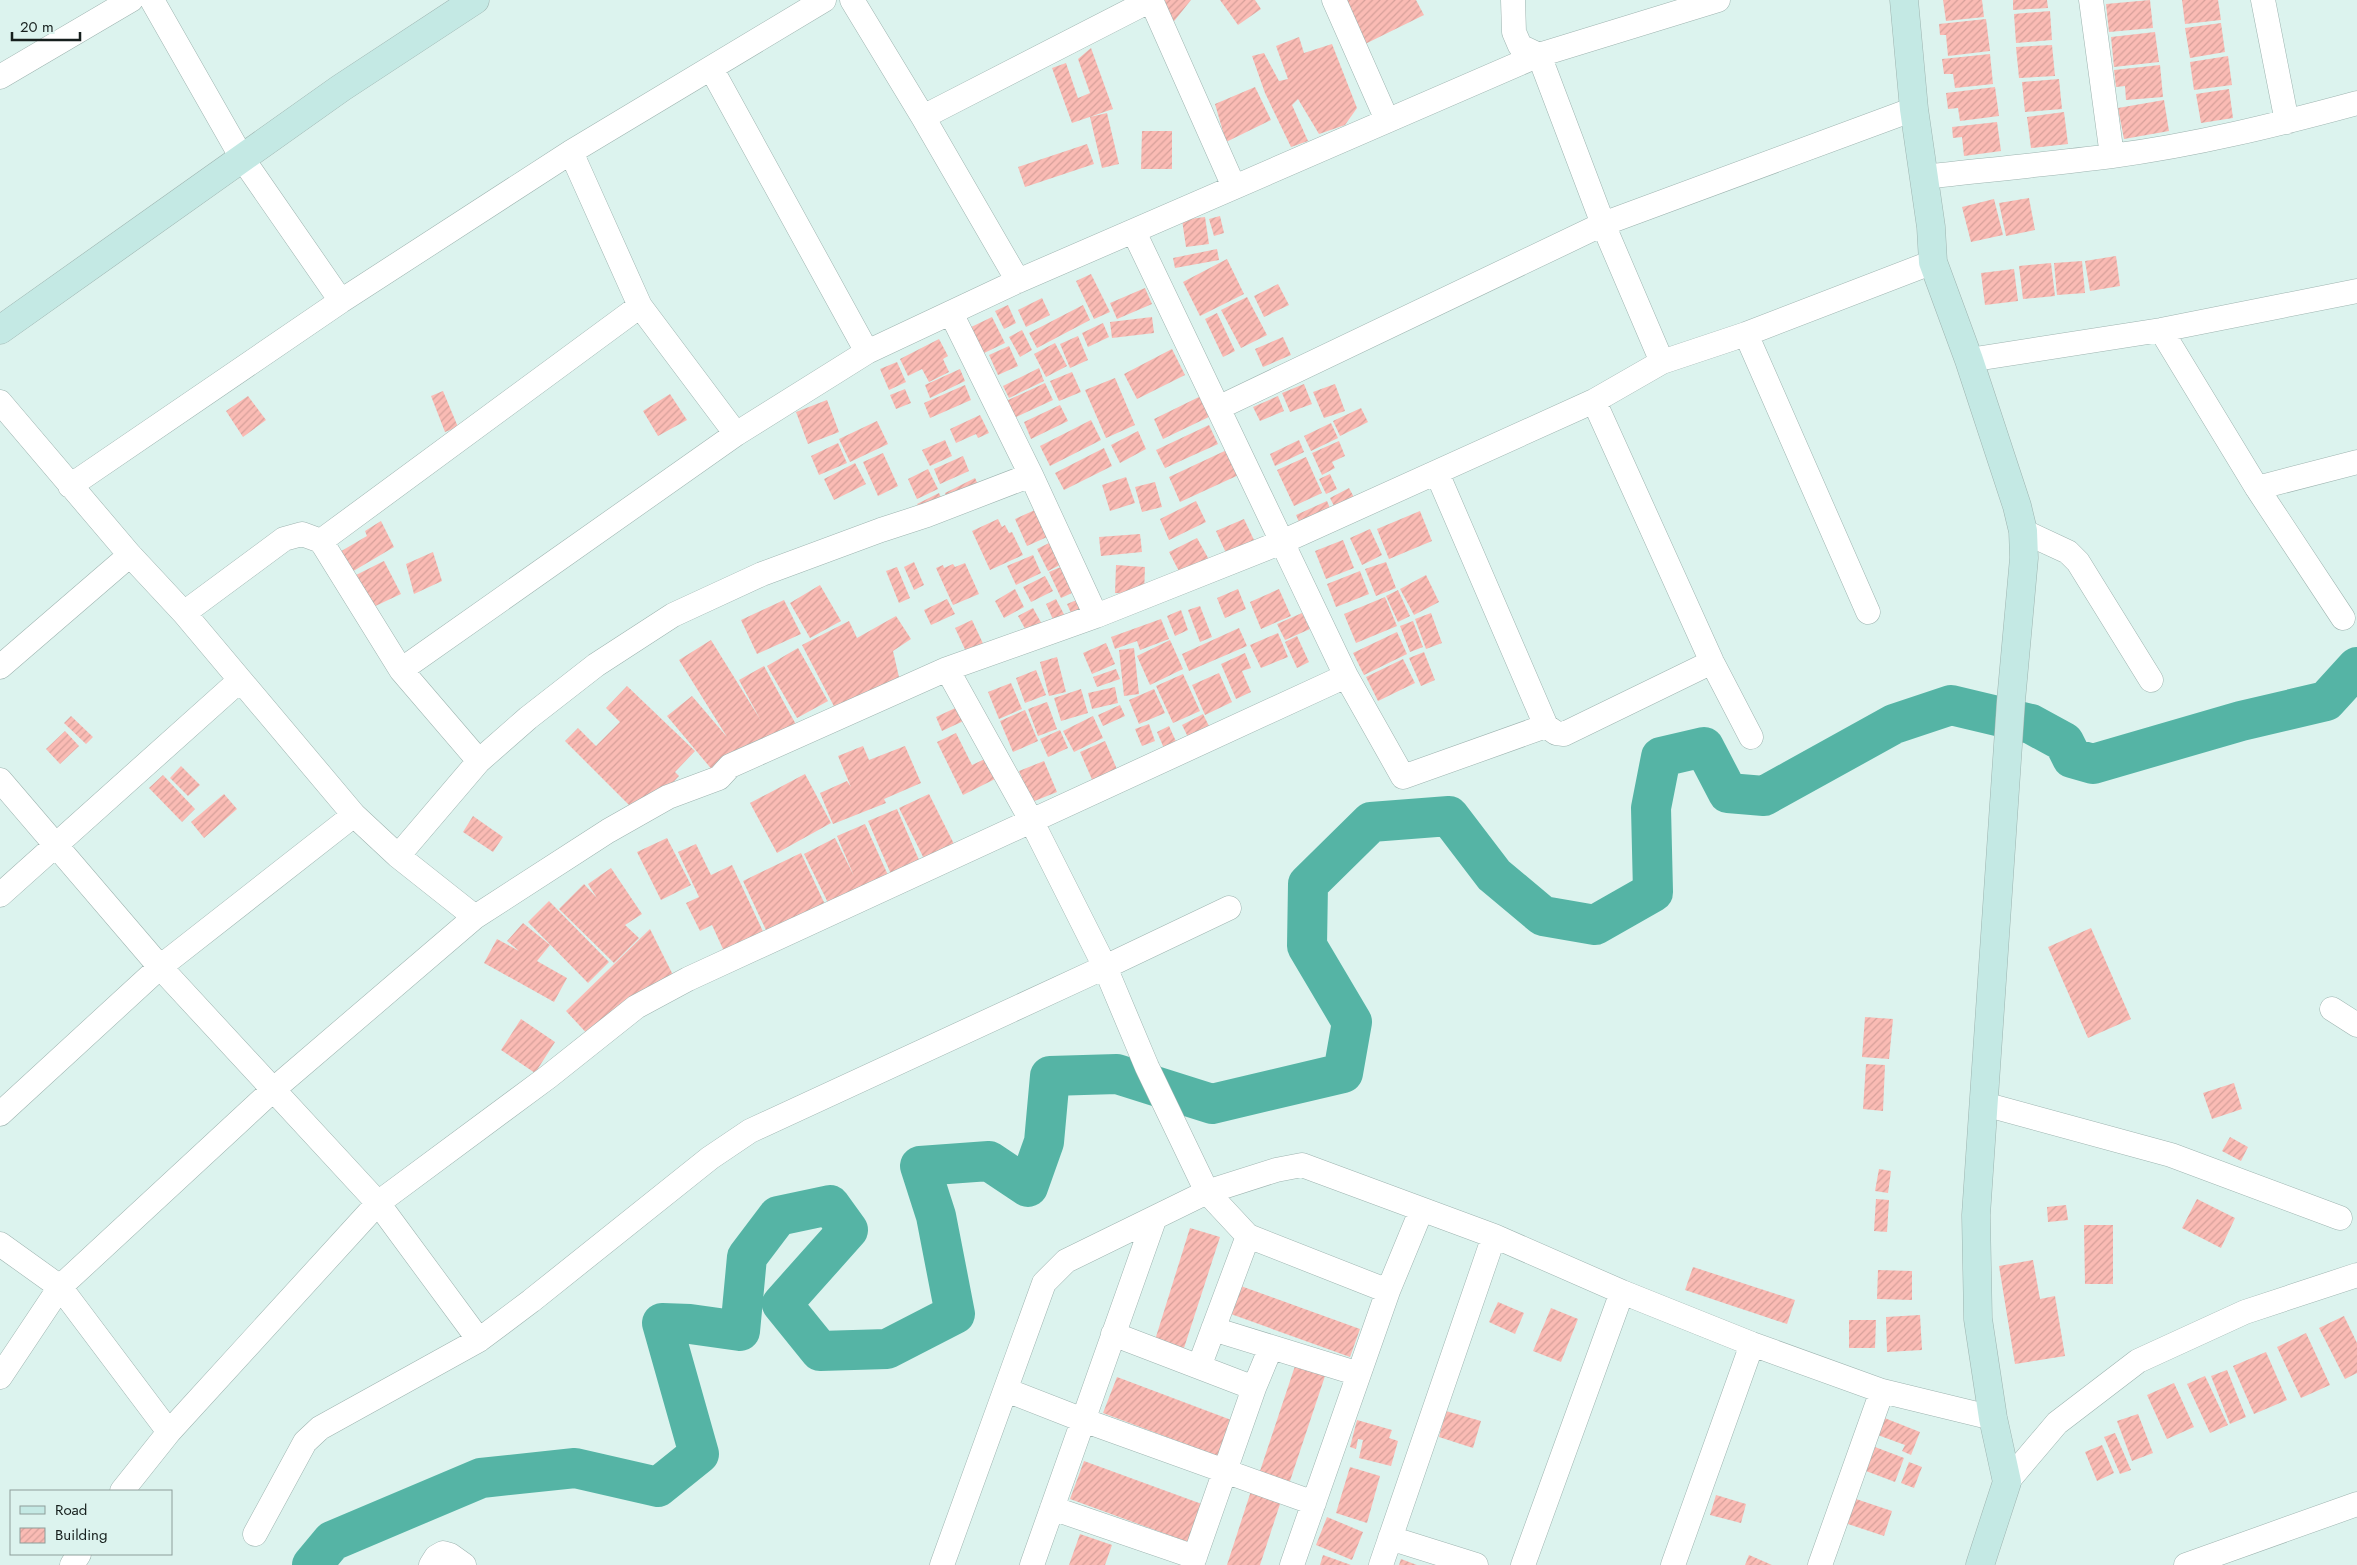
<svg xmlns="http://www.w3.org/2000/svg" width="2357" height="1565" viewBox="0 0 2357 1565" font-family="Jost,sans-serif">
	<defs>
		<pattern id="building-hatch" width="6" height="6" patternUnits="userSpaceOnUse" patternTransform="scale(1.25)"><rect width="6" height="6" fill="#fabbb4"/><path d="M-1 1l2-2M0 6l6-6M5 7l2-2" fill="none" stroke="#d6a09a"/></pattern>
	</defs>
	<rect width="100%" height="100%" fill="#dcf3ee"/>
	<g fill="none" stroke-linecap="round" stroke-linejoin="round">
		<path stroke="#55b4a5" stroke-width="40" d="M312 1565 332 1541 481 1478 575 1468 658 1487 699 1454 662 1323 690 1324 740 1331 747 1257 778 1216 830 1205 848 1230 782 1304 820 1351 887 1349 955 1314 936 1216 920 1166 989 1161 1028 1187 1044 1142 1050 1076 1117 1074 1212 1104 1343 1073 1352 1022 1307 946 1308 884 1371 822 1449 816 1494 875 1543 916 1595 925 1653 892 1651 808 1661 757 1704 747 1728 793 1764 796 1894 724 1951 705 2031 724 2064 742 2072 758 2093 764 2241 721 2326 701 2357 667"/>
	</g>
	<path fill="url(#building-hatch)" d="M1155 0H1191L1171 25Z
		M1220 0H1255L1261 9 1238 25Z
		M1339 0H1416L1424 15 1363 45Z
		M1943 0H1982L1984 17 1946 21Z
		M2013 0H2047L2048 8 2013 10Z
		M2150 0 2153 28 2109 32 2106 4Z
		M2182 0H2218L2221 20 2185 24Z
		M2050 11 2052 40 2016 43 2014 14Z
		M1986 19 1990 51 1948 56 1946 35H1940L1939 24Z
		M2221 23 2225 52 2190 58 2185 28Z
		M2155 32 2159 62 2114 67 2111 37Z
		M1299 37 1304 53 1332 44 1357 108 1345 125 1319 134 1298 99 1292 105 1308 141 1291 147 1265 93 1252 56 1264 53 1279 81 1288 79 1276 46Z
		M2052 45 2055 76 2019 78 2016 47Z
		M1091 48 1113 109 1072 123 1052 68 1066 63 1078 98 1090 93 1078 59Z
		M1990 54 1993 84 1955 88 1953 74H1944L1942 59Z
		M2228 56 2232 85 2194 90 2190 62Z
		M2160 65 2163 97 2126 100 2125 86 2116 87 2114 70Z
		M2059 79 2062 109 2025 112 2022 82Z
		M1255 87 1271 120 1226 142 1215 104Z
		M1995 87 1999 116 1960 121 1958 108 1948 109 1946 93Z
		M2229 89 2233 118 2201 123 2196 94Z
		M2164 100 2169 131 2124 139 2118 108Z
		M2064 112 2068 144 2031 148 2027 117Z
		M1107 113 1119 164 1102 168 1090 117Z
		M1997 122 2001 151 1964 156 1962 137 1953 138 1952 127Z
		M1142 131H1172V169H1141Z
		M1087 144 1094 164 1025 187 1018 167Z
		M2029 198 2035 230 2006 236 1999 203Z
		M1994 199 2003 235 1971 242 1962 207Z
		M1220 216 1224 233 1214 236 1209 219Z
		M1205 217 1209 244 1186 247 1182 220Z
		M1217 249 1219 260 1175 268 1173 258Z
		M2116 256 2120 286 2090 291 2085 261Z
		M1227 259 1244 294 1200 316 1183 282Z
		M2082 261 2085 293 2057 295 2054 263Z
		M2051 263 2055 296 2023 299 2019 266Z
		M2014 269 2018 301 1985 305 1981 273Z
		M1091 274 1110 312 1094 319 1076 281Z
		M1278 284 1289 305 1264 317 1254 296Z
		M1145 288 1152 304 1117 319 1110 303Z
		M1247 297 1267 335 1241 348 1221 310Z
		M1042 298 1050 315 1026 327 1018 310Z
		M1008 305 1016 323 1004 329 995 311Z
		M1083 305 1090 320 1037 348 1029 333Z
		M1217 313 1235 351 1223 357 1205 319Z
		M992 317 1005 343 978 356 965 330Z
		M1152 317 1154 333 1112 338 1110 322Z
		M1103 323 1109 337 1088 347 1082 333Z
		M1022 330 1032 350 1020 357 1009 337Z
		M1078 336 1088 360 1070 368 1060 344Z
		M1283 337 1291 355 1263 367 1255 349Z
		M939 339 948 356 943 359 949 372 929 382 922 369 908 376 900 359Z
		M1055 343 1067 366 1046 377 1034 354Z
		M1009 346 1018 366 998 375 989 355Z
		M1172 349 1185 375 1137 399 1124 374Z
		M897 362 906 382 889 390 880 369Z
		M1039 368 1044 381 1009 398 1003 386Z
		M960 369 965 381 930 398 925 385Z
		M1072 372 1081 392 1059 401 1050 381Z
		M1115 378 1135 425 1106 438 1085 390Z
		M1045 383 1053 400 1014 418 1006 401Z
		M1304 384 1312 404 1290 412 1282 393Z
		M1335 384 1345 411 1324 418 1313 392Z
		M965 385 971 400 930 418 924 403Z
		M905 389 911 403 896 409 890 395Z
		M443 391 458 427 445 432 431 396Z
		M670 394 687 420 658 436 643 411Z
		M1205 394 1215 414 1163 439 1154 419Z
		M248 396 266 420 243 437 226 411Z
		M1278 396 1284 411 1260 421 1253 407Z
		M827 400 839 432 808 444 796 412Z
		M1060 405 1068 421 1031 439 1024 422Z
		M1361 408 1368 422 1340 436 1333 421Z
		M980 415 989 433 978 438 976 434 956 443 950 429Z
		M1091 420 1101 440 1050 466 1040 446Z
		M877 421 888 444 850 462 839 439Z
		M1331 423 1338 438 1311 451 1304 436Z
		M1209 425 1218 444 1165 468 1156 450Z
		M1138 431 1146 449 1120 463 1111 445Z
		M945 440 952 456 930 466 922 450Z
		M1299 440 1304 452 1275 466 1270 454Z
		M1339 441 1345 456 1332 462 1335 468 1322 475 1312 453Z
		M838 443 847 463 819 475 811 456Z
		M1104 448 1112 466 1064 490 1055 473Z
		M1231 448 1243 473 1180 502 1169 477Z
		M883 453 898 486 878 496 863 462Z
		M963 456 969 471 940 484 934 469Z
		M1306 457 1322 493 1294 506 1277 470Z
		M855 463 866 484 834 500 824 479Z
		M928 469 938 489 917 499 908 479Z
		M1330 474 1337 489 1326 494 1319 479Z
		M1126 477 1135 503 1110 511 1102 485Z
		M975 478 980 489 950 504 945 493Z
		M1155 482 1162 507 1142 512 1135 487Z
		M1349 488 1357 503 1338 514 1330 498Z
		M939 493 944 504 923 514 917 504Z
		M1196 501 1206 522 1169 540 1160 519Z
		M1327 501 1334 518 1303 531 1296 515Z
		M1044 506 1056 533 1027 546 1015 519Z
		M1420 511 1432 541 1389 559 1377 529Z
		M998 519 1002 527 1005 525 1009 533 1012 532 1023 555 990 570 972 531Z
		M1244 519 1254 540 1226 553 1216 531Z
		M381 521 394 547 350 573 338 553 367 536 365 531Z
		M1370 529 1382 555 1362 565 1350 538Z
		M1140 534 1142 552 1101 556 1099 537Z
		M1059 538 1070 560 1048 571 1037 549Z
		M1197 538 1212 565 1183 579 1169 552Z
		M1343 540 1354 568 1326 579 1315 551Z
		M433 552 442 581 414 594 406 564Z
		M1033 555 1041 573 1016 585 1007 566Z
		M384 561 401 594 371 608 350 578Z
		M914 562 924 585 914 590 904 567Z
		M1386 562 1396 588 1376 596 1365 569Z
		M965 563 979 594 953 605 936 568 943 565 944 568 953 564 955 567Z
		M1070 563 1078 579 1068 584 1072 593 1061 598 1049 572Z
		M1116 565 1145 567 1144 594 1115 593Z
		M897 567 910 598 899 603 886 571Z
		M1360 571 1369 594 1336 607 1327 584Z
		M1426 575 1439 602 1414 615 1400 589Z
		M1045 576 1053 591 1031 602 1023 587Z
		M820 585 841 621 810 638 790 603Z
		M1015 589 1024 607 1004 618 995 601Z
		M1238 589 1246 609 1225 618 1217 598Z
		M1279 589 1291 616 1261 629 1250 602Z
		M1398 590 1410 616 1398 622 1386 596Z
		M1385 597 1397 626 1356 643 1344 614Z
		M947 599 955 614 931 625 924 610Z
		M1056 599 1067 620 1056 626 1046 604Z
		M1079 599 1086 617 1075 622 1067 604Z
		M784 600 801 634 757 654 741 620Z
		M1200 606 1212 637 1200 642 1188 610Z
		M1033 608 1043 626 1028 634 1018 616Z
		M1181 610 1188 630 1175 636 1167 616Z
		M1302 613 1310 629 1285 640 1277 624Z
		M1431 613 1442 643 1426 649 1415 619Z
		M896 616 911 639 893 651 899 677 883 692 839 716 802 645 849 621 857 638Z
		M1161 619 1169 639 1140 650 1137 641 1115 649 1111 637Z
		M972 620 987 652 970 660 955 628Z
		M1413 621 1423 647 1410 652 1400 626Z
		M1239 628 1247 646 1189 671 1182 654Z
		M1397 632 1407 654 1364 675 1353 653Z
		M1278 633 1288 657 1261 668 1250 645Z
		M1297 636 1309 662 1297 668 1285 642Z
		M711 640 760 719 739 680 764 666 799 730 719 778 667 716 692 696 727 737 679 660Z
		M1170 640 1183 669 1150 685 1137 656Z
		M1106 643 1115 664 1092 674 1083 653Z
		M798 648 828 701 797 718 767 666Z
		M1134 648 1139 694 1124 696 1119 650Z
		M1424 652 1435 680 1421 686 1409 658Z
		M1245 653 1251 668 1242 671 1251 692 1236 699 1221 664Z
		M1057 657 1066 692 1049 696 1040 662Z
		M1403 659 1415 683 1378 701 1366 677Z
		M1116 669 1120 679 1097 687 1093 677Z
		M1036 670 1046 695 1025 703 1016 678Z
		M1219 673 1232 702 1205 715 1192 685Z
		M1183 674 1200 711 1173 723 1156 686Z
		M1011 683 1022 709 999 719 988 692Z
		M627 686 695 751 675 772 679 776 640 816 565 741 578 728 596 746 620 722 606 708Z
		M1115 687 1118 703 1092 709 1088 693Z
		M1081 689 1088 713 1061 721 1054 698Z
		M1154 689 1165 713 1139 724 1129 700Z
		M1047 702 1057 729 1038 736 1028 709Z
		M964 704 970 718 942 731 936 717Z
		M1120 705 1125 716 1103 726 1098 715Z
		M1025 710 1038 741 1013 752 1000 721Z
		M1203 714 1212 732 1191 743 1182 725Z
		M71 716 93 737 86 744 64 723Z
		M1093 716 1103 738 1074 752 1063 731Z
		M1149 724 1155 741 1142 746 1135 729Z
		M1169 726 1179 748 1166 753 1157 732Z
		M1060 730 1068 748 1048 757 1040 739Z
		M65 731 79 746 60 764 46 749Z
		M956 733 972 765 987 758 997 778 963 795 937 742Z
		M1105 741 1119 774 1094 784 1080 752Z
		M863 746 869 760 905 746 921 783 884 799 886 803 833 824 820 793 847 781 851 787 838 756Z
		M1044 761 1057 792 1032 802 1019 771Z
		M181 766 200 785 188 796 170 778Z
		M805 774 831 823 777 853 750 803Z
		M163 775 195 809 182 822 149 788Z
		M224 794 237 809 204 838 191 822Z
		M929 794 959 854 929 869 899 808Z
		M897 809 923 869 894 881 868 821Z
		M473 816 503 837 493 852 463 832Z
		M865 824 892 884 832 911 804 854 835 838 854 876 837 836Z
		M667 838 691 885 661 900 637 852Z
		M696 844 711 875 732 865 768 942 728 960 712 925 700 931 686 903 699 897 678 852Z
		M801 853 829 913 772 943 743 881Z
		M611 868 642 914 625 925 639 938 614 963 559 909 584 884 597 898 588 884Z
		M549 901 609 962 588 983 528 922Z
		M523 923 550 945 537 961 567 978 554 1002 484 963 497 939 519 951 507 941Z
		M2091 928 2131 1019 2088 1038 2048 947Z
		M650 929 679 987 593 1040 566 1011Z
		M1865 1017 1893 1019 1889 1059 1862 1057Z
		M521 1019 555 1042 535 1073 501 1050Z
		M1866 1064 1885 1065 1883 1111 1863 1109Z
		M2234 1083 2242 1109 2212 1119 2203 1093Z
		M2230 1137 2248 1147 2241 1161 2222 1151Z
		M1879 1169 1891 1171 1888 1193 1875 1191Z
		M1876 1199 1889 1200 1887 1232 1874 1231Z
		M2197 1199 2235 1218 2221 1248 2182 1228Z
		M2066 1205 2068 1220 2048 1222 2047 1207Z
		M2084 1225H2113V1284H2085Z
		M1190 1228 1220 1237 1184 1348 1155 1340Z
		M2033 1260 2040 1299 2055 1296 2065 1356 2015 1364 1999 1266Z
		M1693 1267 1795 1300 1787 1324 1685 1290Z
		M1878 1270 1912 1271V1300L1877 1299Z
		M1238 1285 1360 1329 1350 1357 1228 1313Z
		M1498 1302 1524 1313 1515 1334 1489 1322Z
		M1551 1308 1578 1319 1561 1362 1533 1351Z
		M1920 1315 1922 1350 1887 1352 1886 1317Z
		M2344 1316 2357 1343V1373L2345 1379 2319 1328Z
		M1849 1320H1876L1875 1348H1849Z
		M2306 1333 2330 1385 2301 1398 2277 1347Z
		M2266 1352 2287 1400 2254 1414 2233 1366Z
		M1296 1363 1326 1373 1288 1487 1258 1477Z
		M2227 1370 2246 1417 2230 1424 2211 1376Z
		M2205 1376 2228 1425 2210 1433 2187 1384Z
		M1117 1377 1234 1421 1220 1457 1103 1413Z
		M2174 1383 2194 1427 2167 1439 2147 1395Z
		M1446 1411 1481 1421 1473 1448 1439 1437Z
		M2138 1414 2153 1453 2132 1461 2117 1421Z
		M1882 1417 1920 1432 1911 1455 1902 1451 1905 1445 1875 1434Z
		M1357 1420 1392 1430 1389 1438 1398 1441 1391 1466 1359 1458 1363 1440 1358 1439 1356 1449 1350 1447Z
		M2115 1433 2131 1470 2120 1474 2104 1437Z
		M2102 1445 2114 1473 2097 1481 2085 1452Z
		M1875 1447 1904 1458 1895 1482 1866 1471Z
		M1084 1461 1210 1507 1196 1545 1070 1499Z
		M1909 1462 1922 1467 1914 1488 1901 1483Z
		M1350 1467 1380 1476 1367 1523 1336 1513Z
		M1251 1491 1281 1501 1260 1565H1227Z
		M1716 1495 1746 1504 1741 1523 1710 1515Z
		M1853 1498 1892 1511 1884 1536 1845 1523Z
		M1327 1517 1363 1532 1352 1560 1316 1545Z
		M1080 1534 1112 1545 1105 1565H1069Z
		M1323 1555 1351 1565H1320Z
		M1749 1555 1772 1565H1745Z
		M1401 1559 1417 1565H1399Z"/>
	<g fill="none" stroke-linecap="round" stroke-linejoin="round">
		<g stroke="#9eb4b0" stroke-width="25">
			<path id="street" d="M152 0 242 158 341 301
				M852 0 923 117 1018 281
				M1151 0 1234 187
				M1334 0 1387 120
				M1513 0 1514 32 1520 46 1539 55 1603 224 1662 362
				M2091 0 2112 156
				M2263 0 2287 122
				M711 68 867 352
				M0 77 131 0
				M923 117 1151 0
				M571 152 640 306 736 434
				M1923 177C1986 170 2049 164 2112 156 2195 145 2276 125 2357 103
				M1134 232 1346 676 1403 777 1546 726
				M640 306 321 541 401 670 736 434 867 352 1018 281 1539 55 1718 0
				M951 313 1031 475 1096 616
				M2161 330 2257 488 2343 618
				M1746 334 1868 612
				M1969 360 2161 330 2357 291
				M1594 401 1712 662 1751 737
				M0 402 130 555 184 613 354 815 398 856 475 917
				M1218 408 1603 224 1914 109
				M1437 473 1546 726 1556 733 1564 734 1712 662
				M70 486 341 301 571 152 824 0
				M2257 488 2357 462
				M2023 531 2068 552 2078 562 2151 680
				M184 613 284 539 302 534 321 541
				M0 667 130 555
				M401 670 479 761
				M0 780 160 967 378 1203 479 1340
				M398 856 479 761 528 718 596 665 673 615 762 574 881 530 927 515 1031 475
				M0 895 239 681
				M1229 908 1105 967 1147 1067 1207 1192 1248 1236 1388 1291
				M2332 1009 2357 1025
				M1984 1104 2171 1155 2340 1218
				M0 1114 160 967 354 815
				M0 1244 60 1287 169 1432
				M1213 1329 1359 1374
				M1113 1334 1254 1388
				M1199 1367 1248 1236
				M0 1377 60 1287 274 1089 475 917 608 831 668 797 719 778 730 766 947 669 1096 616 1282 542 1594 401 1662 362 1746 334 1933 262
				M1006 1390 1083 1420 1314 1503
				M2007 1482 2057 1423 2138 1361 2245 1312 2357 1275
				M122 1491 169 1432 378 1203 548 1077 636 1007 688 979 1346 676
				M1052 1508 1195 1557
				M255 1534 305 1442 320 1428 479 1340 531 1301 710 1158 750 1131 1105 967 1031 820 947 669
				M1390 1538 1476 1565
				M72 1565 79 1554
				M431 1565 436 1557 443 1553 450 1555 464 1565
				M942 1565 1044 1283 1066 1261 1207 1192 1276 1170 1302 1165 1494 1236 1622 1292 1752 1344 1882 1391 1993 1418
				M1032 1565 1154 1220
				M1192 1565 1254 1388 1271 1347
				M1292 1565 1388 1291 1421 1211
				M1381 1565 1494 1236
				M1523 1565 1622 1292
				M1673 1565 1752 1344
				M1820 1565 1882 1391
				M2186 1565 2357 1504"/>
		</g>
		<g stroke="#9eb4b0" stroke-width="29">
			<path id="secondary" d="M1904 0 1914 109 1931 227 1933 262 1969 360 2017 506 2023 531 2024 558 2011 701 1976 1215 1978 1319 1993 1418 2007 1482 1980 1565
				M0 330 341 88 475 0"/>
		</g>
		<use href="#street" stroke="#fff" stroke-width="24"/>
		<use href="#secondary" stroke="#c4e9e4" stroke-width="28"/>
	</g>
	<rect x="10" y="1490" width="162" height="65" fill="#dcf3ee" stroke="#8d9e9a"/>
	<rect x="20" y="1506" width="25" height="8" fill="#c4e9e4" stroke="#8d9e9a"/>
	<text x="55" y="1515" font-size="15" fill="#161f1d">Road</text>
	<rect x="20" y="1528" width="25" height="15" fill="url(#building-hatch)" stroke="#8d9e9a"/>
	<text x="55" y="1540" font-size="15" fill="#161f1d">Building</text>
	<path d="M12 32v8h68v-8" fill="none" stroke="#161f1d" stroke-width="2.5"/>
	<text x="20" y="32" font-size="15" fill="#161f1d" stroke="#dcf3ee" stroke-width="4" paint-order="stroke">20 m</text>
</svg>
